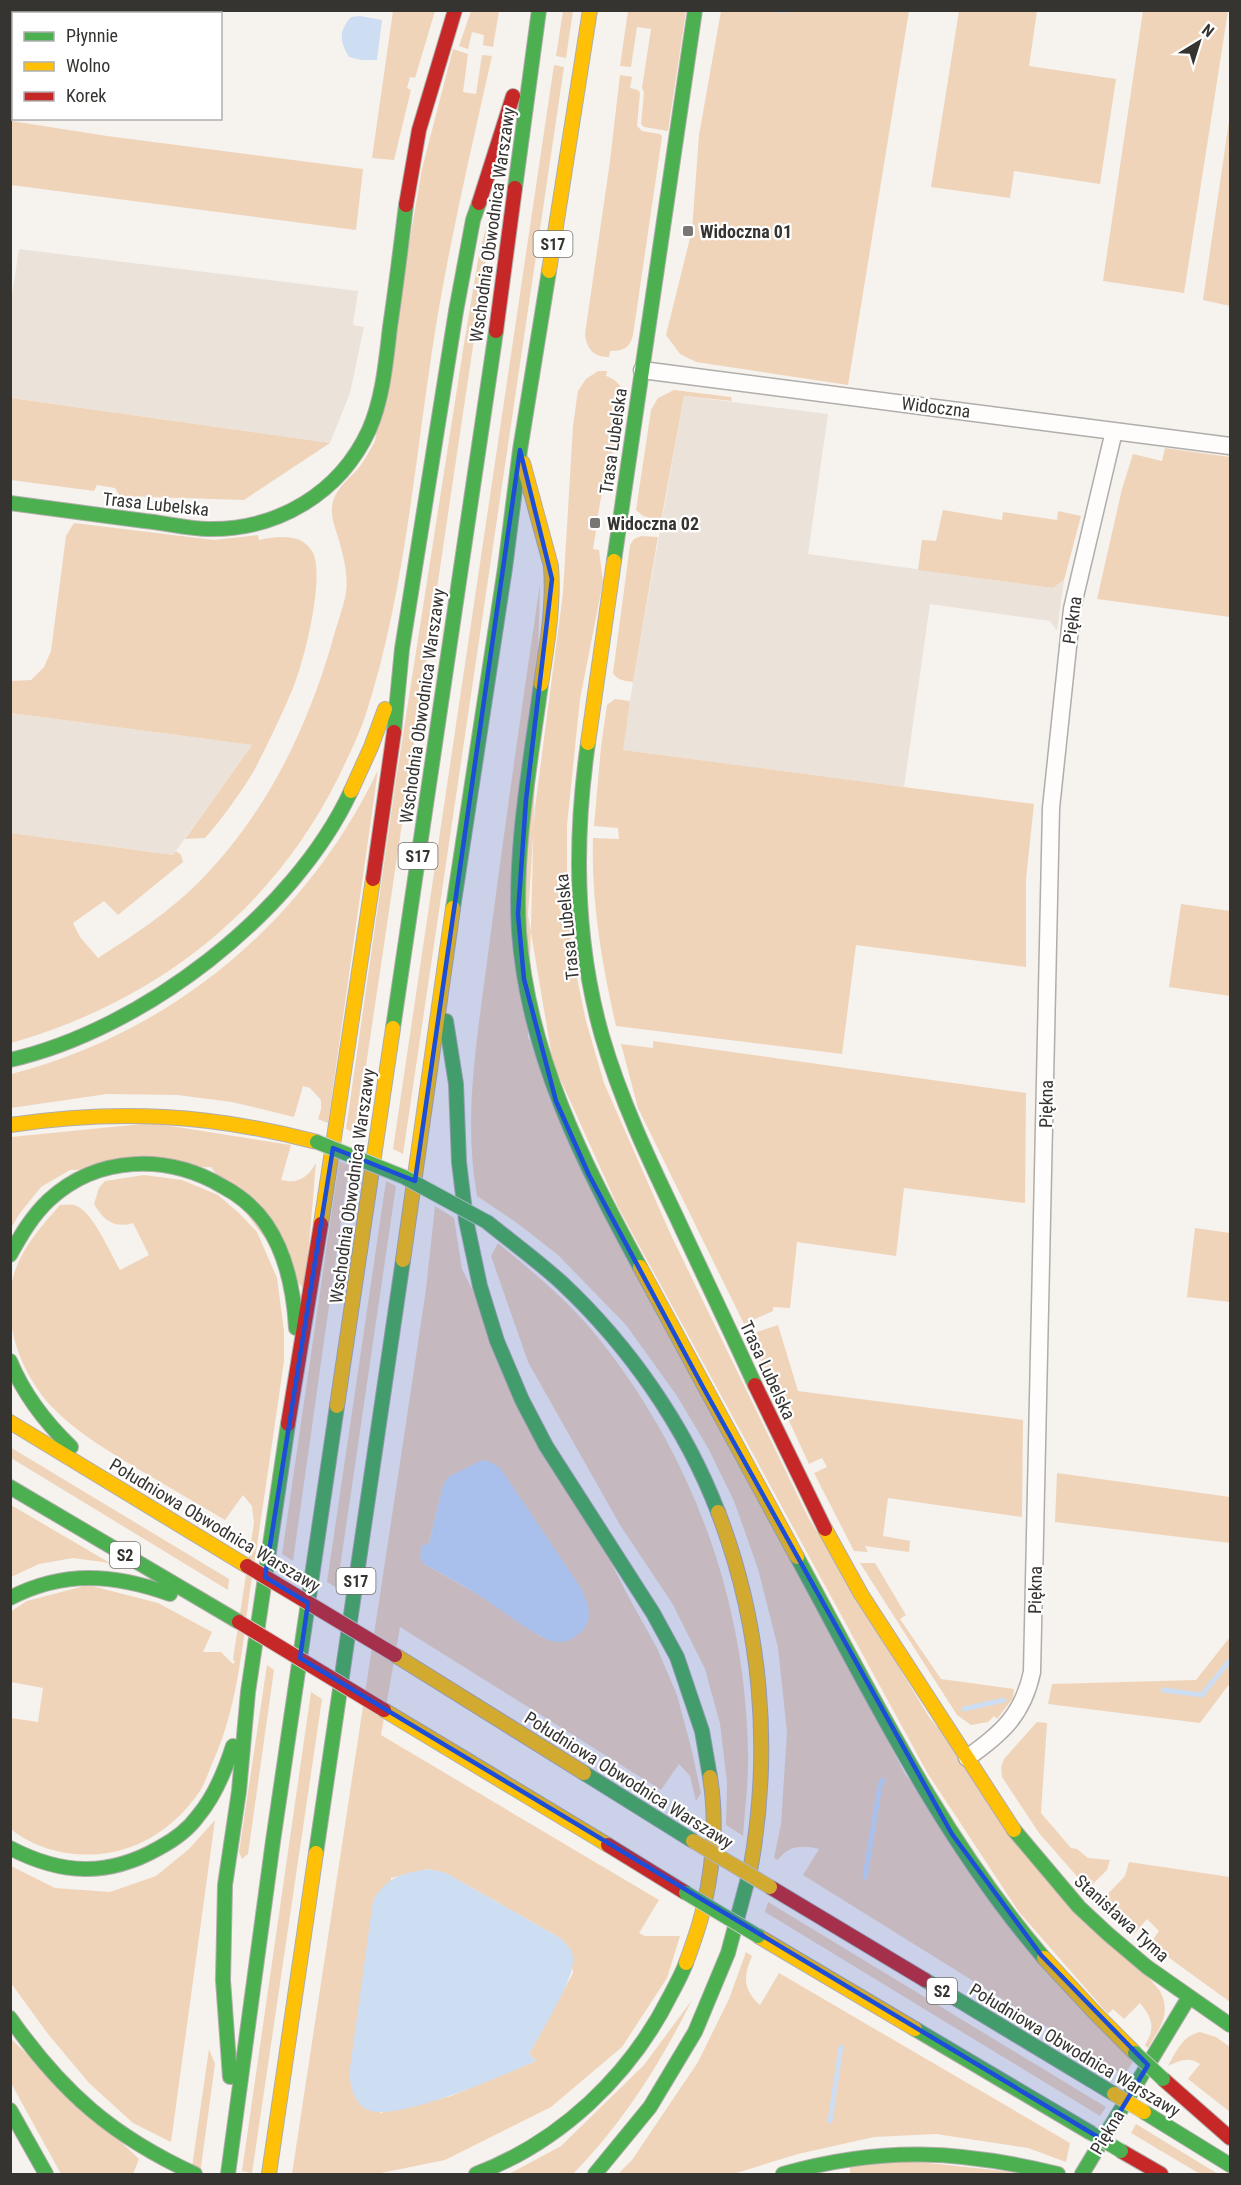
<svg xmlns="http://www.w3.org/2000/svg" width="1241" height="2185" viewBox="0 0 1241 2185" font-family="'Roboto Condensed',sans-serif">
	<rect width="100%" height="100%" fill="#f6f2ee"/>
	<path fill="#ebe3da" d="M19 249 358 291 353 325 364 327 350 393 330 443 11 398V301Z
		M684 396 828 414 808 554 1053 588 1064 580 1057 631 1050 621 930 604 904 787 622 750 633 682Z
		M11 713 252 745 173 855 11 833Z"/>
	<path fill="#efd4ba" fill-rule="evenodd" d="M393 11H435L415 78 410 77 407 88 411 90 394 160 372 158Z
		M471 11H499L493 47 483 45 484 35 472 32 468 49 459 46Z
		M563 11H573L566 58 556 56Z
		M628 11H686L668 131 644 127 641 124 644 93 642 88 651 29 637 27 631 67 620 66Z
		M721 11H909L848 385 696 362 680 354 666 335 692 230 699 135Z
		M959 11H1037L1029 66 1116 79 1100 184 1014 171 1010 198 931 187Z
		M1143 11H1228L1184 293 1103 281Z
		M453 49 468 54 463 92 476 94 482 55 492 56C470 154 447 252 432 351 414 471 403 601 365 717 358 737 348 757 339 776 272 912 155 1002 11 1043V833L173 855 176 851 181 855 183 862 118 915 104 901 73 923 80 937 98 958C134 935 169 912 199 882 264 816 305 734 331 646 335 630 341 614 345 598 349 580 345 562 340 544 336 528 327 513 335 496 341 484 353 475 361 465 366 457 371 449 375 441L422 169Z
		M554 65 564 67 403 1154 393 1149Z
		M620 75 632 77 630 88 638 90 640 93 637 126 642 131 660 134 662 137 633 335C630 348 623 351 610 351L609 357C594 357 587 350 585 334L610 161Z
		M1230 114V306L1203 300Z
		M11 121 107 136 363 169 356 230 11 185Z
		M493 202 494 205 356 1133 346 1129 396 780 464 344 479 254Z
		M598 371H607L606 376C615 379 623 386 624 396 626 418 613 448 608 469 603 486 600 503 597 520H592L591 530 596 531 593 549 599 550 603 582 580 699 567 825V904L573 959 586 1021 604 1083 670 1233 808 1517 929 1717 1160 1991C1172 2015 1159 2028 1148 2048L1145 2045C1156 2027 1152 2018 1140 2003L1124 2019 1113 2009 1108 2014 1019 1912 928 1774 618 1207 553 1063 528 915 535 808 563 593 573 426 578 391 586 379Z
		M674 390 731 397 732 401 684 396 661 521 643 516 636 510 651 410 658 398Z
		M11 398 330 443 244 500 120 496 115 488 97 485 94 491 11 480Z
		M1165 448 1230 457V617L1097 599 1122 489 1133 454 1162 461Z
		M943 510 1002 520 1003 512 1057 520 1058 511 1081 516 1064 580 1053 588 918 570 922 540 936 541Z
		M74 523 214 540 258 535 259 540C278 536 303 533 313 553 325 578 304 662 293 688 282 715 269 741 256 767 243 790 222 819 205 838L185 839 252 745 11 713V681L31 680 44 667 51 651 66 536Z
		M641 536 658 537 633 682C624 681 617 680 613 673L630 545 634 539Z
		M540 584 528 1037 905 1774 1133 2062 1124 2075 803 1875 819 1849C803 1845 788 1845 778 1860L774 1858 781 1824 787 1732 778 1648 758 1569 734 1501 708 1448 677 1396 626 1325 558 1255 517 1223 477 1196C462 1113 479 1028 489 946 505 825 522 705 540 584Z
		M615 699 630 701 623 750 1034 804 1026 879V967L856 945 842 1054 616 1026C602 964 591 902 593 838L619 839 618 828 594 826 601 747 607 705Z
		M378 770 328 1123 318 1119 321 1109V1100L310 1088 303 1086 294 1117 232 1102 177 1095 107 1094 11 1108V1074C172 1033 306 921 378 770Z
		M1181 904 1230 911V996L1169 987Z
		M653 1041 1026 1093 1025 1203 904 1188 896 1256 797 1242 790 1308 773 1307V1311L744 1324 638 1108 621 1044 653 1048Z
		M152 1123 291 1145 281 1180C299 1184 307 1178 316 1163L305 1291 211 1167 70 1170 41 1187 20 1213 11 1228V1137Z
		M339 1161 349 1165 293 1561 282 1554Z
		M144 1175 182 1180 218 1195 239 1213 257 1232 277 1278 284 1331V1361C273 1437 262 1514 250 1590 242 1649 237 1711 211 1766 208 1774 205 1783 200 1791 177 1825 142 1850 100 1854 69 1857 35 1849 11 1829V1718L38 1722 43 1688 11 1682 10 1612 27 1601 88 1585 158 1603 212 1632 203 1652H221L233 1664 235 1662 233 1659 254 1523 252 1506 243 1495 225 1520C196 1503 167 1486 138 1469 109 1451 77 1433 53 1408 24 1378 4 1329 11 1287 16 1254 39 1229 60 1205 64 1205 70 1204 74 1205 92 1209 111 1255 120 1270L149 1255 133 1223C115 1229 103 1220 94 1204L99 1188 105 1181Z
		M386 1181 396 1186 337 1588 327 1582Z
		M435 1206 454 1218 462 1269 627 1594 657 1648 677 1695 691 1747 701 1793 696 1801 690 1776 679 1764 661 1790 400 1627 381 1735 659 1900 639 1933 645 1936H680L667 1978 622 2047 551 2107 445 2160 376 2174 312 2173 292 2174 403 1443 426 1289ZM443 1486 541 1637 476 1593 424 1564ZM428 1869 446 1873 560 1938 568 1947 573 1973 529 2054 536 2061 451 2096 380 2113 391 1878Z
		M1195 1228 1230 1233V1302L1187 1297Z
		M498 1243C534 1273 571 1303 600 1340 693 1457 745 1600 748 1750 749 1778 745 1808 743 1836L726 1825 727 1782 720 1724 705 1669 672 1603 620 1525 528 1362 491 1256Z
		M778 1325 798 1391 1023 1420 1022 1517 888 1498 883 1536 910 1541 909 1552 865 1546 868 1552 854 1551 814 1473 827 1467 822 1458 809 1464 752 1341 757 1332Z
		M10 1447 229 1579 228 1590 11 1458Z
		M1057 1473 1230 1497V1543L1055 1522Z
		M11 1505 110 1563 73 1558 39 1564 11 1577Z
		M860 1563H875L906 1615 900 1619 941 1679 1014 1689 1013 1698 997 1719 994 1716 988 1722 971 1725 957 1715Z
		M1230 1637V1683L1200 1723 1048 1704 1052 1684 1196 1680Z
		M267 1665 274 1670 248 1854 242 1859 239 1852Z
		M311 1692 322 1699 252 2173 242 2171Z
		M1037 1722 1047 1723 1041 1813 1071 1848 1077 1849 1088 1858 1110 1860 1107 1870 1088 1889 1039 1833 1002 1777 1001 1767 1004 1759Z
		M215 1820 171 2142 133 2123 89 2083 48 2034 11 1983V1866L55 1888 110 1892 156 1876 189 1849Z
		M1129 1862 1230 1877V2002L1150 1944 1159 1931 1147 1919 1134 1934 1100 1902 1125 1876Z
		M768 1902 1106 2107 1100 2116 765 1912Z
		M746 1952 752 1956C743 1976 743 1990 760 2005L779 1973 1070 2143 1066 2162 1028 2148 936 2134 874 2137 798 2154 733 2174H618L632 2160 698 2062 729 1999Z
		M692 2000C660 2064 623 2123 573 2174H509L561 2146 644 2065Z
		M1200 2032 1216 2037 1230 2047V2112L1188 2079 1200 2064C1188 2056 1179 2061 1168 2066 1176 2052 1182 2036 1200 2032Z
		M10 2038 139 2159 133 2174H61L11 2083Z
		M209 2049 215 2064 200 2174H191Z
		M1136 2124 1218 2174H1200L1131 2133Z
		M900 2160 1031 2174H850V2166Z"/>
	<path fill="#cdddf2" d="M360 16 382 20 377 60H361L349 57C340 41 338 32 351 17Z
		M482 1460 490 1462 500 1468 581 1588C588 1603 594 1618 582 1631 575 1638 566 1643 557 1642 541 1642 494 1604 477 1594 460 1583 442 1574 424 1564L420 1558 422 1545 429 1544 443 1486 448 1477Z
		M428 1869 446 1873 560 1938C565 1943 572 1949 573 1957 576 1978 540 2033 529 2054L536 2061C508 2073 388 2127 364 2108 354 2101 351 2087 349 2075L373 1901C387 1876 402 1874 428 1869Z"/>
	<g fill="none" stroke-linecap="round" stroke-linejoin="round">
		<path stroke="#cdddf2" stroke-width="5" d="M778 10H787
			M88 14 92 10
			M10 71 14 69
			M1163 1690 1202 1695 1230 1660
			M964 1709 1004 1700
			M865 1877 880 1785 883 1780
			M830 2121 841 2047"/>
		<g stroke="#b0adaa" stroke-width="19">
			<path id="street" d="M642 370 1230 446
				M967 1758C1001 1734 1023 1715 1032 1672L1051 808 1072 609 1114 431"/>
		</g>
		<g stroke="#b0adaa" stroke-width="16">
			<path id="fast" d="M515 188 539 10
				M10 503C55 509 100 515 145 521 166 523 188 529 209 529 278 530 340 493 369 430 383 398 386 361 390 327 396 287 401 246 406 205
				M614 561 695 10
				M541 684C530 766 514 850 519 932 528 1055 583 1162 640 1267
				M394 732 402 649 456 311 473 220 479 203
				M588 743C574 840 575 941 602 1036 620 1098 648 1158 676 1216 702 1272 729 1328 755 1385
				M453 908 505 568 520 450 549 271
				M446 1021 456 1084 459 1162 466 1220 480 1286 497 1341 522 1400 546 1446 653 1613 677 1657 702 1731 710 1777
				M393 1028 496 331
				M10 1060C142 1030 294 914 351 791
				M487 1222C512 1242 538 1261 562 1283 629 1346 685 1426 718 1512
				M10 1255C21 1235 32 1216 49 1200 98 1155 167 1154 222 1186 239 1195 255 1208 266 1224 287 1255 294 1292 296 1328
				M10 1361C24 1395 45 1422 71 1447
				M10 1487 239 1622
				M797 1557C872 1695 942 1839 1044 1958
				M10 1598C64 1570 114 1574 170 1594
				M584 1773 693 1841
				M1014 1830 1079 1907 1108 1934 1147 1967 1230 2025
				M10 1848C62 1875 108 1877 159 1848 174 1840 188 1830 198 1816 215 1796 225 1771 233 1746
				M316 1853 403 1260
				M925 1980 1114 2094
				M10 2018C62 2092 112 2136 195 2174
				M915 2029 1091 2133
				M230 2077 223 1980 225 1885 239 1791 248 1692 288 1424
				M10 2110 46 2174
				M1144 2112 1230 2165
				M228 2174 273 1841 337 1406
				M476 2174C560 2142 630 2076 670 1996 676 1985 682 1974 686 1963
				M595 2174 650 2107 695 2032 728 1953 750 1871
				M783 2174C881 2146 960 2150 1058 2174
				M1082 2174 1189 1997"/>
		</g>
		<g stroke="#b0adaa" stroke-width="16">
			<path id="slow" d="M549 271 590 10
				M523 463 551 566C554 605 547 646 541 684
				M588 743 614 561
				M351 791 371 747 385 709
				M10 1125C119 1109 210 1114 317 1142
				M321 1224 373 879
				M403 1260 453 908
				M640 1267 797 1557
				M337 1406 393 1028
				M10 1422 247 1566
				M718 1512C762 1626 772 1752 750 1871
				M825 1529 861 1594 1014 1830
				M395 1655 584 1773
				M384 1710 608 1845
				M758 1936 915 2029
				M1044 1958 1097 2015 1135 2053
				M686 1963C692 1946 699 1928 703 1910 713 1868 717 1820 710 1777
				M269 2174 316 1853"/>
		</g>
		<g stroke="#b0adaa" stroke-width="16">
			<path id="jam" d="M479 203 513 96
				M406 205 419 130 455 10
				M496 331 515 188
				M373 879 394 732
				M755 1385 825 1529
				M288 1424 321 1224
				M608 1845 686 1893
				M770 1887 925 1980
				M1163 2079 1230 2138
				M1121 2151 1161 2174"/>
		</g>
		<use href="#street" stroke="#fefdfc" stroke-width="16"/>
		<use href="#fast" stroke="#4caf50" stroke-width="14"/>
		<use href="#slow" stroke="#ffc107" stroke-width="14"/>
		<use href="#jam" stroke="#c62828" stroke-width="14"/>
		<g stroke="#d0cecb" stroke-width="16" stroke-linecap="butt">
			<path id="fast-bridge" d="M317 1142 404 1177 487 1222
				M686 1893 758 1936
				M1135 2053 1163 2079
				M1091 2133 1121 2151"/>
		</g>
		<g stroke="#d0cecb" stroke-width="16" stroke-linecap="butt">
			<path id="slow-bridge" d="M693 1841 770 1887
				M1114 2094 1144 2112"/>
		</g>
		<g stroke="#d0cecb" stroke-width="16" stroke-linecap="butt">
			<path id="jam-bridge" d="M247 1566 395 1655
				M239 1622 384 1710"/>
		</g>
		<use href="#fast-bridge" stroke="#4caf50" stroke-width="14"/>
		<use href="#slow-bridge" stroke="#ffc107" stroke-width="14"/>
		<use href="#jam-bridge" stroke="#c62828" stroke-width="14"/>
	</g>
	<path fill="#1d4ed8" fill-opacity="0.2" stroke="#1d4ed8" stroke-width="4.5" stroke-linejoin="round" d="M520 450 552 579 526 800 518 914 524 979 556 1101 589 1175 704 1389 952 1834 1041 1955 1148 2065 1103 2140 300 1658 308 1603 265 1577 333 1148 415 1181Z"/>
	<g fill="#797673" stroke="#fff" stroke-width="2">
		<rect x="682" y="225" width="12" height="12" rx="3"/>
		<rect x="589" y="517" width="12" height="12" rx="3"/>
	</g>
	<g text-anchor="middle" dominant-baseline="central" stroke-width="4.5" stroke-linejoin="round" paint-order="stroke">
		<g fill="#fff" stroke="#72716f" stroke-width="1.5">
			<rect x="533.5" y="231" width="39" height="26" rx="4.5"/>
			<rect x="398.5" y="843" width="39" height="26" rx="4.5"/>
			<rect x="110" y="1542" width="30" height="26" rx="4.5"/>
			<rect x="336.5" y="1568" width="39" height="26" rx="4.5"/>
			<rect x="927" y="1978" width="30" height="26" rx="4.5"/>
		</g>
		<g font-size="16" font-weight="bold" fill="#363431">
			<text x="553" y="244">S17</text>
			<text x="418" y="856">S17</text>
			<text x="125" y="1555">S2</text>
			<text x="356" y="1581">S17</text>
			<text x="942" y="1991">S2</text>
		</g>
		<g font-size="18" fill="#363431" stroke="#fff">
			<text transform="translate(492 225) rotate(-82)">Wschodnia Obwodnica Warszawy</text>
			<text transform="translate(936 407) rotate(7)">Widoczna</text>
			<text transform="translate(613 441) rotate(-82)">Trasa Lubelska</text>
			<text transform="translate(156 504) rotate(6)">Trasa Lubelska</text>
			<text transform="translate(1072 620) rotate(-82)">Piękna</text>
			<text transform="translate(422 706) rotate(-82)">Wschodnia Obwodnica Warszawy</text>
			<text transform="translate(567 927) rotate(-96)">Trasa Lubelska</text>
			<text transform="translate(1046 1104) rotate(-89)">Piękna</text>
			<text transform="translate(352 1186) rotate(-82)">Wschodnia Obwodnica Warszawy</text>
			<text transform="translate(768 1370) rotate(65)">Trasa Lubelska</text>
			<text transform="translate(215 1525) rotate(31)">Południowa Obwodnica Warszawy</text>
			<text transform="translate(1035 1590) rotate(-89)">Piękna</text>
			<text transform="translate(629 1780) rotate(32)">Południowa Obwodnica Warszawy</text>
			<text transform="translate(1122 1918) rotate(42)">Stanisława Tyma</text>
			<text transform="translate(1075 2050) rotate(31)">Południowa Obwodnica Warszawy</text>
			<text transform="translate(1107 2132) rotate(-59)">Piękna</text>
		</g>
		<g font-size="18" font-weight="bold" fill="#363431" stroke="#fff" text-anchor="start">
			<text x="700" y="231">Widoczna 01</text>
			<text x="607" y="523">Widoczna 02</text>
		</g>
	</g>
	<rect width="1241" height="2185" fill="none" stroke="#363431" stroke-width="24"/>
	<rect x="12" y="12" width="210" height="108" fill="#ffffff" stroke="#afaead" stroke-width="1.5"/>
	<rect x="24" y="32" width="30" height="9" fill="#4caf50" stroke="#afaead" stroke-width="1.5"/>
	<text x="66" y="42" font-size="18" fill="#363431">Płynnie</text>
	<rect x="24" y="62" width="30" height="9" fill="#ffc107" stroke="#afaead" stroke-width="1.5"/>
	<text x="66" y="72" font-size="18" fill="#363431">Wolno</text>
	<rect x="24" y="92" width="30" height="9" fill="#c62828" stroke="#afaead" stroke-width="1.5"/>
	<text x="66" y="102" font-size="18" fill="#363431">Korek</text>
	<g transform="translate(1199 42) rotate(38)" stroke="#ffffff" stroke-width="4.5" paint-order="stroke">
	<path d="M0-4.5L10 22L0 15L-10 22Z" fill="#363431"/>
	<text y="-9" font-size="16" font-weight="bold" text-anchor="middle" fill="#363431">N</text>
	</g>
</svg>
